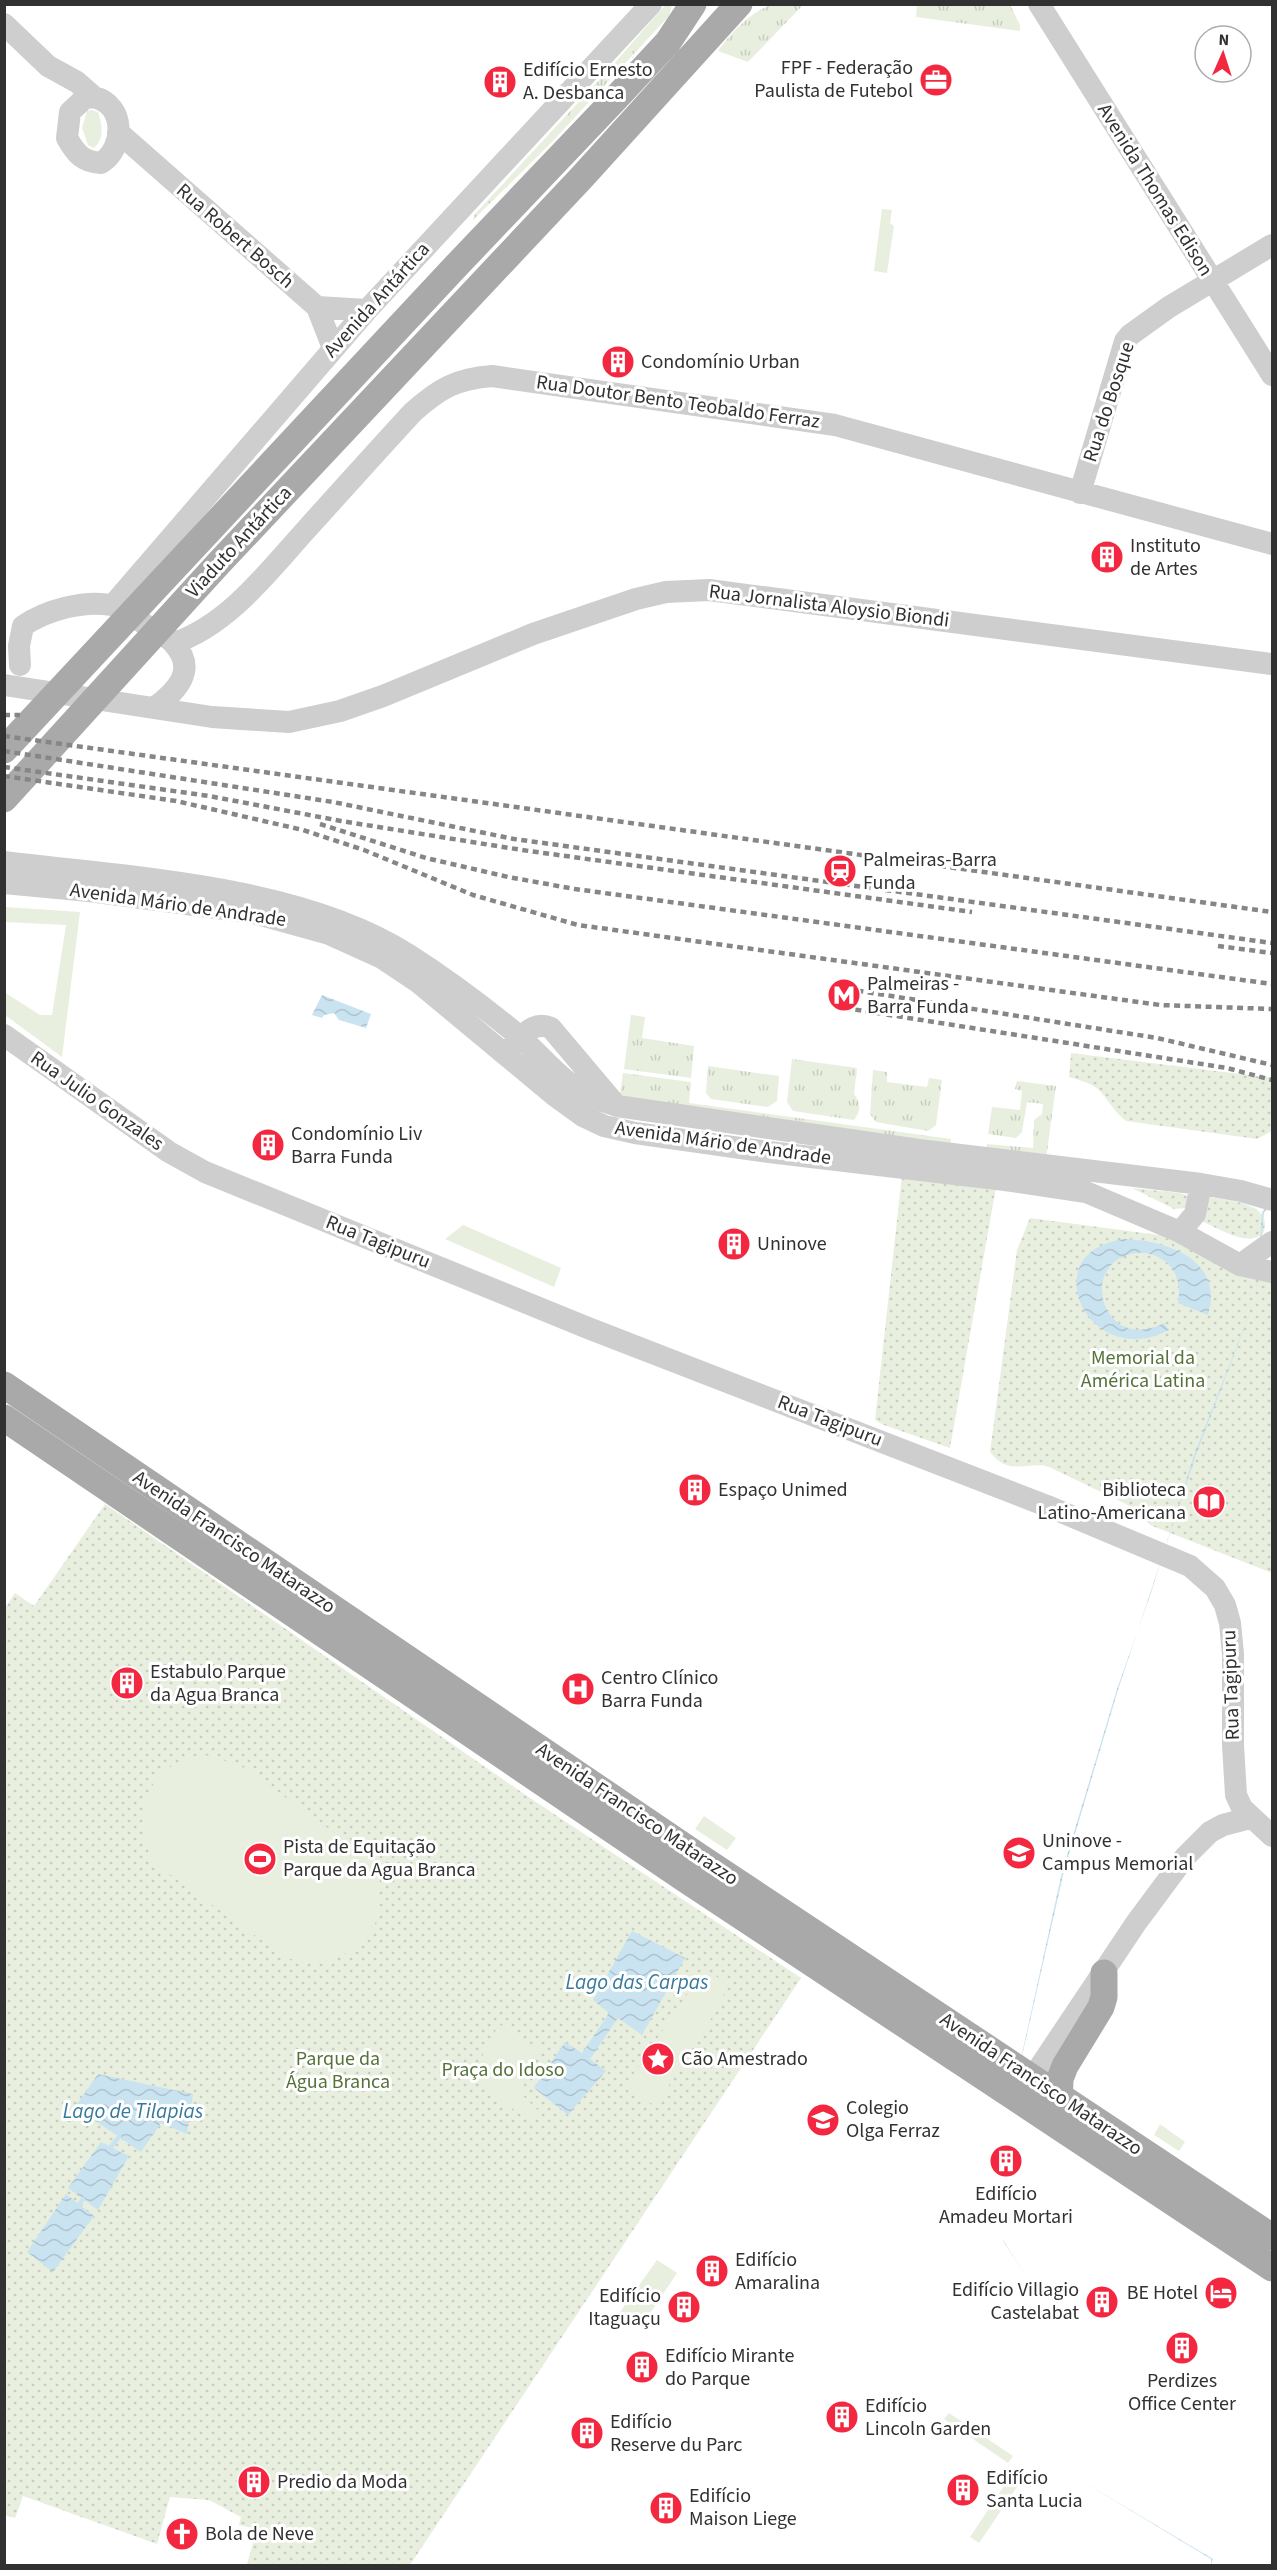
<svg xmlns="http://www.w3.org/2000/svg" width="1277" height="2570" viewBox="0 0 1277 2570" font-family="'Source Sans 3',sans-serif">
	<defs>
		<pattern id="grass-tufts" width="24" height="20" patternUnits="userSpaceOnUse" patternTransform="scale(1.5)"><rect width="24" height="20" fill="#e8efdf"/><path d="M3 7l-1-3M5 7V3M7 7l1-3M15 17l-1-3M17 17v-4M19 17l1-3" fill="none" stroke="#c7cdc0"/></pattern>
		<pattern id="park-dots" width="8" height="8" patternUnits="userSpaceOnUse" patternTransform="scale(1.5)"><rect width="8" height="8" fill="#e8efdf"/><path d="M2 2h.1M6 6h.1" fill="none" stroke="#c7cdc0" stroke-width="1.8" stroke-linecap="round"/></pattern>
		<pattern id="water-waves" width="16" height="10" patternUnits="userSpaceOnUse" patternTransform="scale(1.5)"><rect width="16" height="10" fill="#cae3f0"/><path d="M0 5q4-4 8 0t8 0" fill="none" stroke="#aec3ce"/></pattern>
	</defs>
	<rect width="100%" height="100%" fill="#fff"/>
	<path fill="url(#grass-tufts)" d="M665 5H672L669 16 552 142 473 220 474 215 613 65Z
		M772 5H803L748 62 718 51C730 34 752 10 772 5Z
		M917 5H1010L1020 25V31L916 17Z
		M631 1015 645 1017 642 1038 694 1046 691 1078 624 1069Z
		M792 1059 857 1068 854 1094C861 1103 861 1111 854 1120L793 1111 787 1102Z
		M708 1066 779 1076 777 1101 768 1107 711 1099 706 1093Z
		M873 1070 887 1072V1082L927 1087 929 1078 942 1080 936 1125 928 1131 876 1122 870 1114Z
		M623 1073 691 1082 689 1103 951 1139 950 1146 619 1101Z
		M1017 1081 1056 1086 1046 1159 986 1151 987 1144 1033 1148 1034 1120 1042 1114 1043 1104 1027 1102 1022 1132 1016 1138 988 1134 992 1107 1020 1110 1022 1091 1015 1089Z"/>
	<path fill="url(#park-dots)" d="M1071 1053 1272 1078V1131L1257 1139 1126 1121C1114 1112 1110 1102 1100 1091 1092 1083 1079 1080 1069 1077Z
		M902 1175 996 1187 950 1448 884 1425 875 1420Z
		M1132 1188 1180 1193 1186 1195 1189 1200 1185 1208 1174 1209Z
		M1210 1197C1230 1201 1275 1203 1263 1234 1245 1247 1219 1228 1201 1221Z
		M1030 1218 1159 1235 1272 1280V1573L1150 1525 1141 1513 1124 1503 1047 1466C1025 1462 1008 1476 990 1452L1017 1250Z
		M105 1504 530 1798 801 1978 410 2565 247 2564 257 2529 239 2525 241 2517 209 2500 170 2497 157 2544 23 2496 15 2518 5 2515V1608L15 1593 34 1606Z"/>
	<path fill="#e8efdf" d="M92 110 98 112C102 125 105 138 94 148L88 145 82 128 87 111Z
		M882 209 892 210 890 223 894 226 887 273 874 271Z
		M5 907 80 912 62 1057 5 1015 4 992 40 1015H52L66 925 5 922Z
		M463 1225 561 1268 554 1287 445 1239Z
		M198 1755 212 1756 245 1768 365 1855 377 1876 380 1901 377 1920 367 1937 352 1951 320 1963H303L285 1957 154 1863C130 1816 144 1769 198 1755Z
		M704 1816 736 1838 727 1850 695 1829Z
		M707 1974H713L727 1984 721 2003 656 2106 624 2088 698 1978Z
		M499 2024 541 2050 520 2093 541 2113 532 2123 471 2078Z
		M1160 2124 1185 2142 1179 2151 1154 2135Z
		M657 2260 677 2273 641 2327 620 2312Z
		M949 2413 1013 2456 1008 2463 944 2419Z
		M1012 2474 1021 2481 979 2543 970 2537Z"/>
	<path fill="url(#water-waves)" d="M322 995 371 1014 366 1028 339 1020 334 1013 324 1015 322 1018 312 1015Z
		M1272 1201 1264 1213 1256 1297 1196 1455 1118 1690 1064 1871 1005 2131 1003 2240 1025 2274 1000 2345 1064 2420 1077 2478 1213 2559 1211 2565V2559L1077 2478 1064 2420 1000 2345 1025 2274 1003 2241 1005 2131 1062 1872 1117 1689 1151 1593 1194 1455 1256 1297 1262 1212Z
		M1125 1239C1169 1241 1224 1260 1208 1315L1178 1303C1181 1288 1178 1272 1166 1262 1156 1254 1143 1251 1131 1254 1077 1267 1104 1354 1164 1323L1169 1330C1087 1373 1032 1250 1125 1239Z
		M632 1931 685 1958 642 2035 618 2018 590 2059 606 2071 568 2115 534 2088 565 2042 582 2053 609 2013 593 2000Z
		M98 2074 193 2094 187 2134 161 2123 141 2152 75 2107Z
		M101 2142 129 2156 98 2210 68 2188Z
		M66 2194 94 2216 53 2272 27 2252Z"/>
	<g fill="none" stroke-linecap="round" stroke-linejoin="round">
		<path stroke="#cae3f0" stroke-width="4.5" d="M111 2147 119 2137
			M79 2205 83 2199"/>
		<path stroke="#cecece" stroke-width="22" d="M1039 4 1272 375
			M4 24 48 66 77 82 94 97
			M94 97C126 105 125 148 101 163 83 162 76 154 67 138L70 112 85 98Z
			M118 132 317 307 333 348
			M317 307 367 310
			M1080 493 1125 341 1130 335 1169 307 1272 245
			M113 605 367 310 651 4
			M174 643C228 625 268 572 305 531 341 491 377 451 413 412 440 388 456 379 492 376L835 425 1272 544
			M20 665 19 646 23 626C46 610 84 600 111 605 123 607 137 619 147 626 156 631 168 636 174 644 198 670 176 692 154 708
			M4 685 212 717 289 722 340 711 383 696 533 634 636 599 666 592 709 590 1272 664
			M4 862C132 878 299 885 409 955 448 980 484 1007 519 1036 536 1051 551 1069 569 1083 583 1094 600 1100 617 1106L919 1150 1201 1184 1241 1191 1272 1200
			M4 883 89 891 254 913 329 934 382 958 418 982 554 1095 583 1116 604 1126 635 1133 769 1152 1005 1180 1086 1192 1180 1232 1240 1265 1272 1272
			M4 1035 169 1152 205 1172 588 1328 1047 1506 1190 1566 1215 1588 1225 1605 1230 1623 1233 1654V1745L1236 1795 1242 1808 1272 1836
			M511 1047C523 1036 533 1020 551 1028L616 1105
			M1180 1232 1195 1214 1201 1184
			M1240 1265 1272 1242
			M1023 2092 1136 1923 1185 1857 1210 1832 1223 1825 1250 1818"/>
		<path stroke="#a9a9a9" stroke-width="27" d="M4 750 456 266 616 98 668 42 693 4
			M4 799 218 564 583 176 739 4
			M4 1385 701 1858 1272 2237
			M4 1418 685 1879 1272 2268
			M1059 2111 1060 2079 1065 2066 1101 2007 1104 1997V1973"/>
		<path stroke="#868686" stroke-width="4.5" stroke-dasharray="6 4.5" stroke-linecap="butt" d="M4 715H20
			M4 736 1272 912
			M4 751 333 802 514 839 1272 943
			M4 767 209 796 341 821 522 850 972 912
			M4 776 176 801 303 830 364 850 473 895 578 925 1160 1005 1272 1009
			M320 824 426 858 508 877 575 889 1272 984
			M1218 946 1272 953
			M847 989 1157 1038 1272 1065
			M845 1008 1227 1068 1272 1080"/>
	</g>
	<defs>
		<g id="office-disc" transform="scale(1.725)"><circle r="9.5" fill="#f32840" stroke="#fff"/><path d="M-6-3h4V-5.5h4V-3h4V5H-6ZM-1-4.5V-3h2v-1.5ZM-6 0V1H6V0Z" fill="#fff"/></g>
		<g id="building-disc" transform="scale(1.725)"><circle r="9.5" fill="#f32840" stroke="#fff"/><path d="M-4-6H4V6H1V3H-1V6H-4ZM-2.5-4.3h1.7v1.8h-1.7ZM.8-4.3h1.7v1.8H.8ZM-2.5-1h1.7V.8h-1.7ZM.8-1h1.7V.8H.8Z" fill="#fff"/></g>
		<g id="station-disc" transform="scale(1.725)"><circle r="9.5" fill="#f32840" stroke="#fff"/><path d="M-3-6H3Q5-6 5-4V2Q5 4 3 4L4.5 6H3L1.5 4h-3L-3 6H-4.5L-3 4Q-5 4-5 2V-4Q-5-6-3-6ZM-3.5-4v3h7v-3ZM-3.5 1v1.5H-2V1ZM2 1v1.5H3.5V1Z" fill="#fff"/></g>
		<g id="metro-disc" transform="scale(1.725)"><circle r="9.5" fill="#f32840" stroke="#fff"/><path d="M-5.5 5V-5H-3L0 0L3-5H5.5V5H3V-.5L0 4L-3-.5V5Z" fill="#fff"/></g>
		<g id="library-disc" transform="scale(1.725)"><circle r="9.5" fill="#f32840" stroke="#fff"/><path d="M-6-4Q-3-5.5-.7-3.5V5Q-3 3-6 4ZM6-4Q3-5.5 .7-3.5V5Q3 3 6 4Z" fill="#fff"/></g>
		<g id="hospital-disc" transform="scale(1.725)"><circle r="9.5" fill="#f32840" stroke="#fff"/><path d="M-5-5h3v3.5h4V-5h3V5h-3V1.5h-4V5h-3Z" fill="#fff"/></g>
		<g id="university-disc" transform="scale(1.725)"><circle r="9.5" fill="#f32840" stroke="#fff"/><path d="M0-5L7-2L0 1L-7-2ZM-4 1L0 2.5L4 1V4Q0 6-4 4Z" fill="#fff"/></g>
		<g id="stadium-disc" transform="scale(1.725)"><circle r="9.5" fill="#f32840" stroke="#fff"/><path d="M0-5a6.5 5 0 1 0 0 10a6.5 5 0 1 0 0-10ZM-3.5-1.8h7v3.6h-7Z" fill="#fff"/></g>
		<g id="sight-disc" transform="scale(1.725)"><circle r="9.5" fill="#f32840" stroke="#fff"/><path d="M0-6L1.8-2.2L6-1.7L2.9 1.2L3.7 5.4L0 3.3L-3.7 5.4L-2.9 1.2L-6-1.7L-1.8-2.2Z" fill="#fff"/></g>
		<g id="school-disc" transform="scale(1.725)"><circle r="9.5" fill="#f32840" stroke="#fff"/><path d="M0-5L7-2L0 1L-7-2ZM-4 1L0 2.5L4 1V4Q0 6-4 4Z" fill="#fff"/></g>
		<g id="hotel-disc" transform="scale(1.725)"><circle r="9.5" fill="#f32840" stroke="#fff"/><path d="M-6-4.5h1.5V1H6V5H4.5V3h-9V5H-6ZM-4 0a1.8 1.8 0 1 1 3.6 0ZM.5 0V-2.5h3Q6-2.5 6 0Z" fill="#fff"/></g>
		<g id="church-disc" transform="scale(1.725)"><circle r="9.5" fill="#f32840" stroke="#fff"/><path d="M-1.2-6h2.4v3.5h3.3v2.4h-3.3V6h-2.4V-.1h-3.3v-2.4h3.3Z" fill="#fff"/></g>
	</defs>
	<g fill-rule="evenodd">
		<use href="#office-disc" x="936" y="80"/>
		<use href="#building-disc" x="500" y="82"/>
		<use href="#building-disc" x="618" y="362"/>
		<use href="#building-disc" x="1107" y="557"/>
		<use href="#station-disc" x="840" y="871"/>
		<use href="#metro-disc" x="844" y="995"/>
		<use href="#building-disc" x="268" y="1145"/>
		<use href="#building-disc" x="734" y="1244"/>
		<use href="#building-disc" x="695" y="1490"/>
		<use href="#library-disc" x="1209" y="1502"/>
		<use href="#building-disc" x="127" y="1683"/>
		<use href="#hospital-disc" x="578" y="1689"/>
		<use href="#university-disc" x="1019" y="1853"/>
		<use href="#stadium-disc" x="260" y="1859"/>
		<use href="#sight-disc" x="658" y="2059"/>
		<use href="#school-disc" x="823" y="2120"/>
		<use href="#building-disc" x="1006" y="2161"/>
		<use href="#building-disc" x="712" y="2271"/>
		<use href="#hotel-disc" x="1221" y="2293"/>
		<use href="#building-disc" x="1102" y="2302"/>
		<use href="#building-disc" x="684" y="2307"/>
		<use href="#building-disc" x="1182" y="2348"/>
		<use href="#building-disc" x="642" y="2367"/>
		<use href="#building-disc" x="842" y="2417"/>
		<use href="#building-disc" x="587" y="2433"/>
		<use href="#building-disc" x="254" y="2482"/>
		<use href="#building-disc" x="963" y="2490"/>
		<use href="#building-disc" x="666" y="2508"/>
		<use href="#church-disc" x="182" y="2534"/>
	</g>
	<g text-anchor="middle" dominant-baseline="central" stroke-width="6" stroke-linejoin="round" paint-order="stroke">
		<g font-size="20" fill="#313131" stroke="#fff" text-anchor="start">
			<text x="913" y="68" text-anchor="end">FPF - Federação<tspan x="913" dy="23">Paulista de Futebol</tspan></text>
			<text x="523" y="70">Edifício Ernesto<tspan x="523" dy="23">A. Desbanca</tspan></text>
			<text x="641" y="362">Condomínio Urban</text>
			<text x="1130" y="546">Instituto<tspan x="1130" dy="23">de Artes</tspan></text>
			<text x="863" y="860">Palmeiras-Barra<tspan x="863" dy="23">Funda</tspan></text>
			<text x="867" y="984">Palmeiras -<tspan x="867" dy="23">Barra Funda</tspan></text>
			<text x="291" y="1134">Condomínio Liv<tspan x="291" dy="23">Barra Funda</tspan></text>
			<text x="757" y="1244">Uninove</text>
			<text x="718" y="1490">Espaço Unimed</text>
			<text x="1186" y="1490" text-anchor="end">Biblioteca<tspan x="1186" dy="23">Latino-Americana</tspan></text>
			<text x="150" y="1672">Estabulo Parque<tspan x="150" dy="23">da Agua Branca</tspan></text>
			<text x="601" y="1678">Centro Clínico<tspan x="601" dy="23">Barra Funda</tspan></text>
			<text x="1042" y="1841">Uninove -<tspan x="1042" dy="23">Campus Memorial</tspan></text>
			<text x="283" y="1847">Pista de Equitação<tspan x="283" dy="23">Parque da Agua Branca</tspan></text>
			<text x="681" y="2059">Cão Amestrado</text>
			<text x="846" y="2108">Colegio<tspan x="846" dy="23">Olga Ferraz</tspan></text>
			<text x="1006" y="2194" text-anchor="middle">Edifício<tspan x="1006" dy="23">Amadeu Mortari</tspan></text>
			<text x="735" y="2260">Edifício<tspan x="735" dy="23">Amaralina</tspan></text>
			<text x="1079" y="2290" text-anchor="end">Edifício Villagio<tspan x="1079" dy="23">Castelabat</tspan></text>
			<text x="1198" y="2293" text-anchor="end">BE Hotel</text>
			<text x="661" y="2296" text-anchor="end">Edifício<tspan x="661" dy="23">Itaguaçu</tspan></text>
			<text x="665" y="2356">Edifício Mirante<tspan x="665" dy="23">do Parque</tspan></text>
			<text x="1182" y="2381" text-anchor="middle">Perdizes<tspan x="1182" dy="23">Office Center</tspan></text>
			<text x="865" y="2406">Edifício<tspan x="865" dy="23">Lincoln Garden</tspan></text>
			<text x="610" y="2422">Edifício<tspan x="610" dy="23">Reserve du Parc</tspan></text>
			<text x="986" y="2478">Edifício<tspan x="986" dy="23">Santa Lucia</tspan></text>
			<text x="277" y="2482">Predio da Moda</text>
			<text x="689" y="2496">Edifício<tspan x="689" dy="23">Maison Liege</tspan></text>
			<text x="205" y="2534">Bola de Neve</text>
		</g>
		<g font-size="20" fill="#313131" stroke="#fff">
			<text transform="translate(1155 190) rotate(58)">Avenida Thomas Edison</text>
			<text transform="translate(235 236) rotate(41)">Rua Robert Bosch</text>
			<text transform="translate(377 300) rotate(-48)">Avenida Antártica</text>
			<text transform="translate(678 402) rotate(8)">Rua Doutor Bento Teobaldo Ferraz</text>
			<text transform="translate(1109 402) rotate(-72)">Rua do Bosque</text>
			<text transform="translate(239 542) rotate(-47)">Viaduto Antártica</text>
			<text transform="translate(829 606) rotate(7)">Rua Jornalista Aloysio Biondi</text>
			<text transform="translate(178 905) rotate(8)">Avenida Mário de Andrade</text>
			<text transform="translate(97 1101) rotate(35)">Rua Julio Gonzales</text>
			<text transform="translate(723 1143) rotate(8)">Avenida Mário de Andrade</text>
			<text transform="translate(378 1242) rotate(22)">Rua Tagipuru</text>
			<text transform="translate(830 1421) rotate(21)">Rua Tagipuru</text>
			<text transform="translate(234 1542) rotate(34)">Avenida Francisco Matarazzo</text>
			<text transform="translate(1231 1685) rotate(-92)">Rua Tagipuru</text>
			<text transform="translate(637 1814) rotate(34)">Avenida Francisco Matarazzo</text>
			<text transform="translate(1041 2084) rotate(34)">Avenida Francisco Matarazzo</text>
		</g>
		<g font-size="20" fill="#56723a" stroke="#fff">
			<text x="1143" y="1358">Memorial da<tspan x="1143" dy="23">América Latina</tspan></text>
			<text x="338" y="2059">Parque da<tspan x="338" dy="23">Água Branca</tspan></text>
			<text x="503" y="2070">Praça do Idoso</text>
		</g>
		<g font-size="21" font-style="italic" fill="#37799b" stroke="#fff">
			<text x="637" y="1982">Lago das Carpas</text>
			<text x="133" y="2111">Lago de Tilapias</text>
		</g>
	</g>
	<rect width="1277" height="2570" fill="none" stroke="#313131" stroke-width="12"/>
	<g transform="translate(1223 54) rotate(3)"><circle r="28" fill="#ffffff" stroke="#adadad" stroke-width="1.5"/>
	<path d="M0-4.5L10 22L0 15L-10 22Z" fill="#f32840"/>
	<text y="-9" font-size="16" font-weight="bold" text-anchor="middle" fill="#313131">N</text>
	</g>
</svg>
